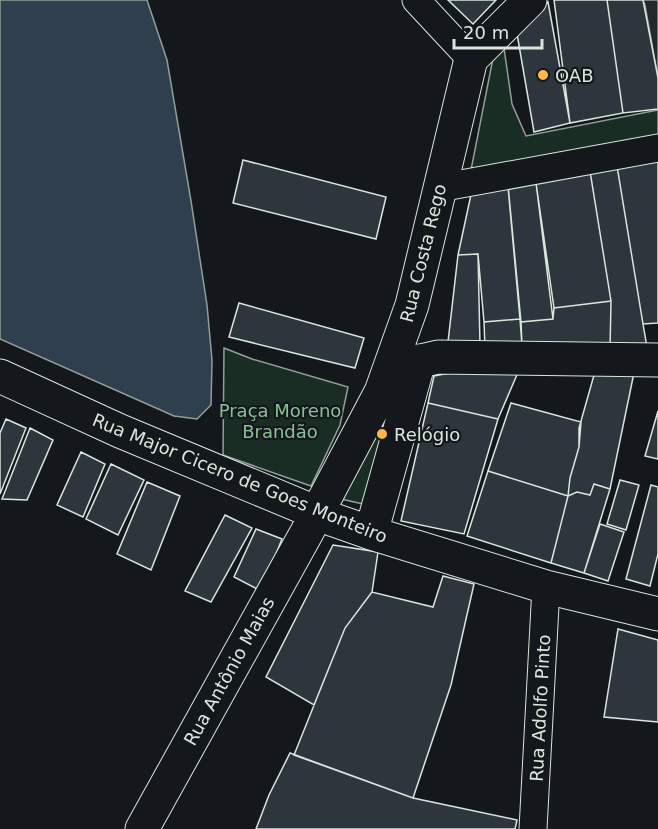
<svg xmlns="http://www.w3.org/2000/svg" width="658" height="829" viewBox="0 0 658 829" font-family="'DejaVu Sans',sans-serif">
	<rect width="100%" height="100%" fill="#14181c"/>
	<path fill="#1a2d24" stroke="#939e99" stroke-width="1.5" d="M502 34 512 104 526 136 658 110V146L469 180 495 48Z
		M224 348 252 359 348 387 340 425 311 486 223 455Z
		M384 403 401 408 372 506 341 499Z"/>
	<path fill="#24282b" stroke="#939e99" stroke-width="1.5" d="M643 0H658V78L645 5Z"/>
	<path fill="#2f3f4d" stroke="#939e99" stroke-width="1.5" d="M0 0H147L167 60 191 201 207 305 212 360 211 405 197 419 174 416 0 339Z"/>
	<path fill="#2c363c" stroke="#d8e6dc" stroke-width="1.5" d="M448 0H496L473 24Z
		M554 0H607L623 113 570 123Z
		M607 0H643L658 78V109L623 113Z
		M548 2 570 123 534 132 516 28Z
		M243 160 386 197 376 239 233 203Z
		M658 162V323L643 324 617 166Z
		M617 166 643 324 647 347 610 349 611 301 590 171Z
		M590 171 611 301 554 308 536 183Z
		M536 183 553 319 521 322 508 185Z
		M508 187 520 319 484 322 478 254 458 255 472 190Z
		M478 254 480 345 448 342 458 255Z
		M611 301 610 349 522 346 521 322 553 319 554 308Z
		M239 303 364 338 355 368 229 337Z
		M520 319 522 346 485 348 484 322Z
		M596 368H635L610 489 594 484 590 495 577 492 568 496 570 478 579 447V428Z
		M470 369 519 370 498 419 428 403 434 376Z
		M428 403 498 419 464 534 401 521Z
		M511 403 581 422 579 447 570 478 568 496 488 471Z
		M658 411V459L645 456Z
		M6 419 26 428 0 494V433Z
		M30 428 53 440 27 500 2 499Z
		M81 452 105 464 83 517 57 505Z
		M111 464 144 480 118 535 86 519Z
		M488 471 568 496 551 563 467 536Z
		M620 480 639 485 626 530 607 524Z
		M147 482 180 496 151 570 117 554Z
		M594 484 610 489 584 573 551 563 568 496 577 492 590 495Z
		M651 485 658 487V554L650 586 626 579Z
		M225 515 252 528 211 602 185 591Z
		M600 524 624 532 608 581 584 573Z
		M256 529 282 539 261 591 234 577Z
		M333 545 378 552 372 592 345 628 314 705 266 677Z
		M443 576 474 584 451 685 413 798 294 755 345 628 372 592 433 607Z
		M618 629 658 640V722L604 717Z
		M290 753 413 798 517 820 515 829H256L269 795Z"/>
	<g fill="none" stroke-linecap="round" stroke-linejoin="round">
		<g stroke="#d8e6dc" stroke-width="29">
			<path id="street" d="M416 0 471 59
				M439 188 658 148
				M533 829 546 587"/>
		</g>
		<g stroke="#d8e6dc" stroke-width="35">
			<path id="secondary" d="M390 368 438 357 658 360
				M0 376 120 431 334 520 371 533 546 587 658 614
				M371 533 419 361
				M142 829 307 532 381 392 412 305 471 59 530 0"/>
		</g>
		<use href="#street" stroke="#14181c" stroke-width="27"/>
		<use href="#secondary" stroke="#14181c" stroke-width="33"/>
	</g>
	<g fill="#ffb74d" stroke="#14181c" stroke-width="2">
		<circle cx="543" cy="75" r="6"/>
		<circle cx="382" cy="434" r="6"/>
	</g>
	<g text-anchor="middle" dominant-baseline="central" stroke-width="4.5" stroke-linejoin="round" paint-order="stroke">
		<g font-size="18" fill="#d8e6dc" stroke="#14181c" text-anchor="start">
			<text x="555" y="75">OAB</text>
			<text x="394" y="434">Relógio</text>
		</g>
		<g font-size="18" fill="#d8e6dc" stroke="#14181c">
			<text transform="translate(423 253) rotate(-76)">Rua Costa Rego</text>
			<text transform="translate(240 478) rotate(22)">Rua Major Cicero de Goes Monteiro</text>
			<text transform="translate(229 671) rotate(-61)">Rua Antônio Maias</text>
			<text transform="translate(540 708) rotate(-87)">Rua Adolfo Pinto</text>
		</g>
		<g font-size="18" fill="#8ac095" stroke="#14181c">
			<text x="280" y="410">Praça Moreno<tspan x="280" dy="21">Brandão</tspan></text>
		</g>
	</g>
	<path d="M454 39v9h88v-9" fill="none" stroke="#d8e6dc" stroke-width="3"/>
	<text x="463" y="39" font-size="18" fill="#d8e6dc" stroke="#14181c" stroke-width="4.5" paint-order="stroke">20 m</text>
</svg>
